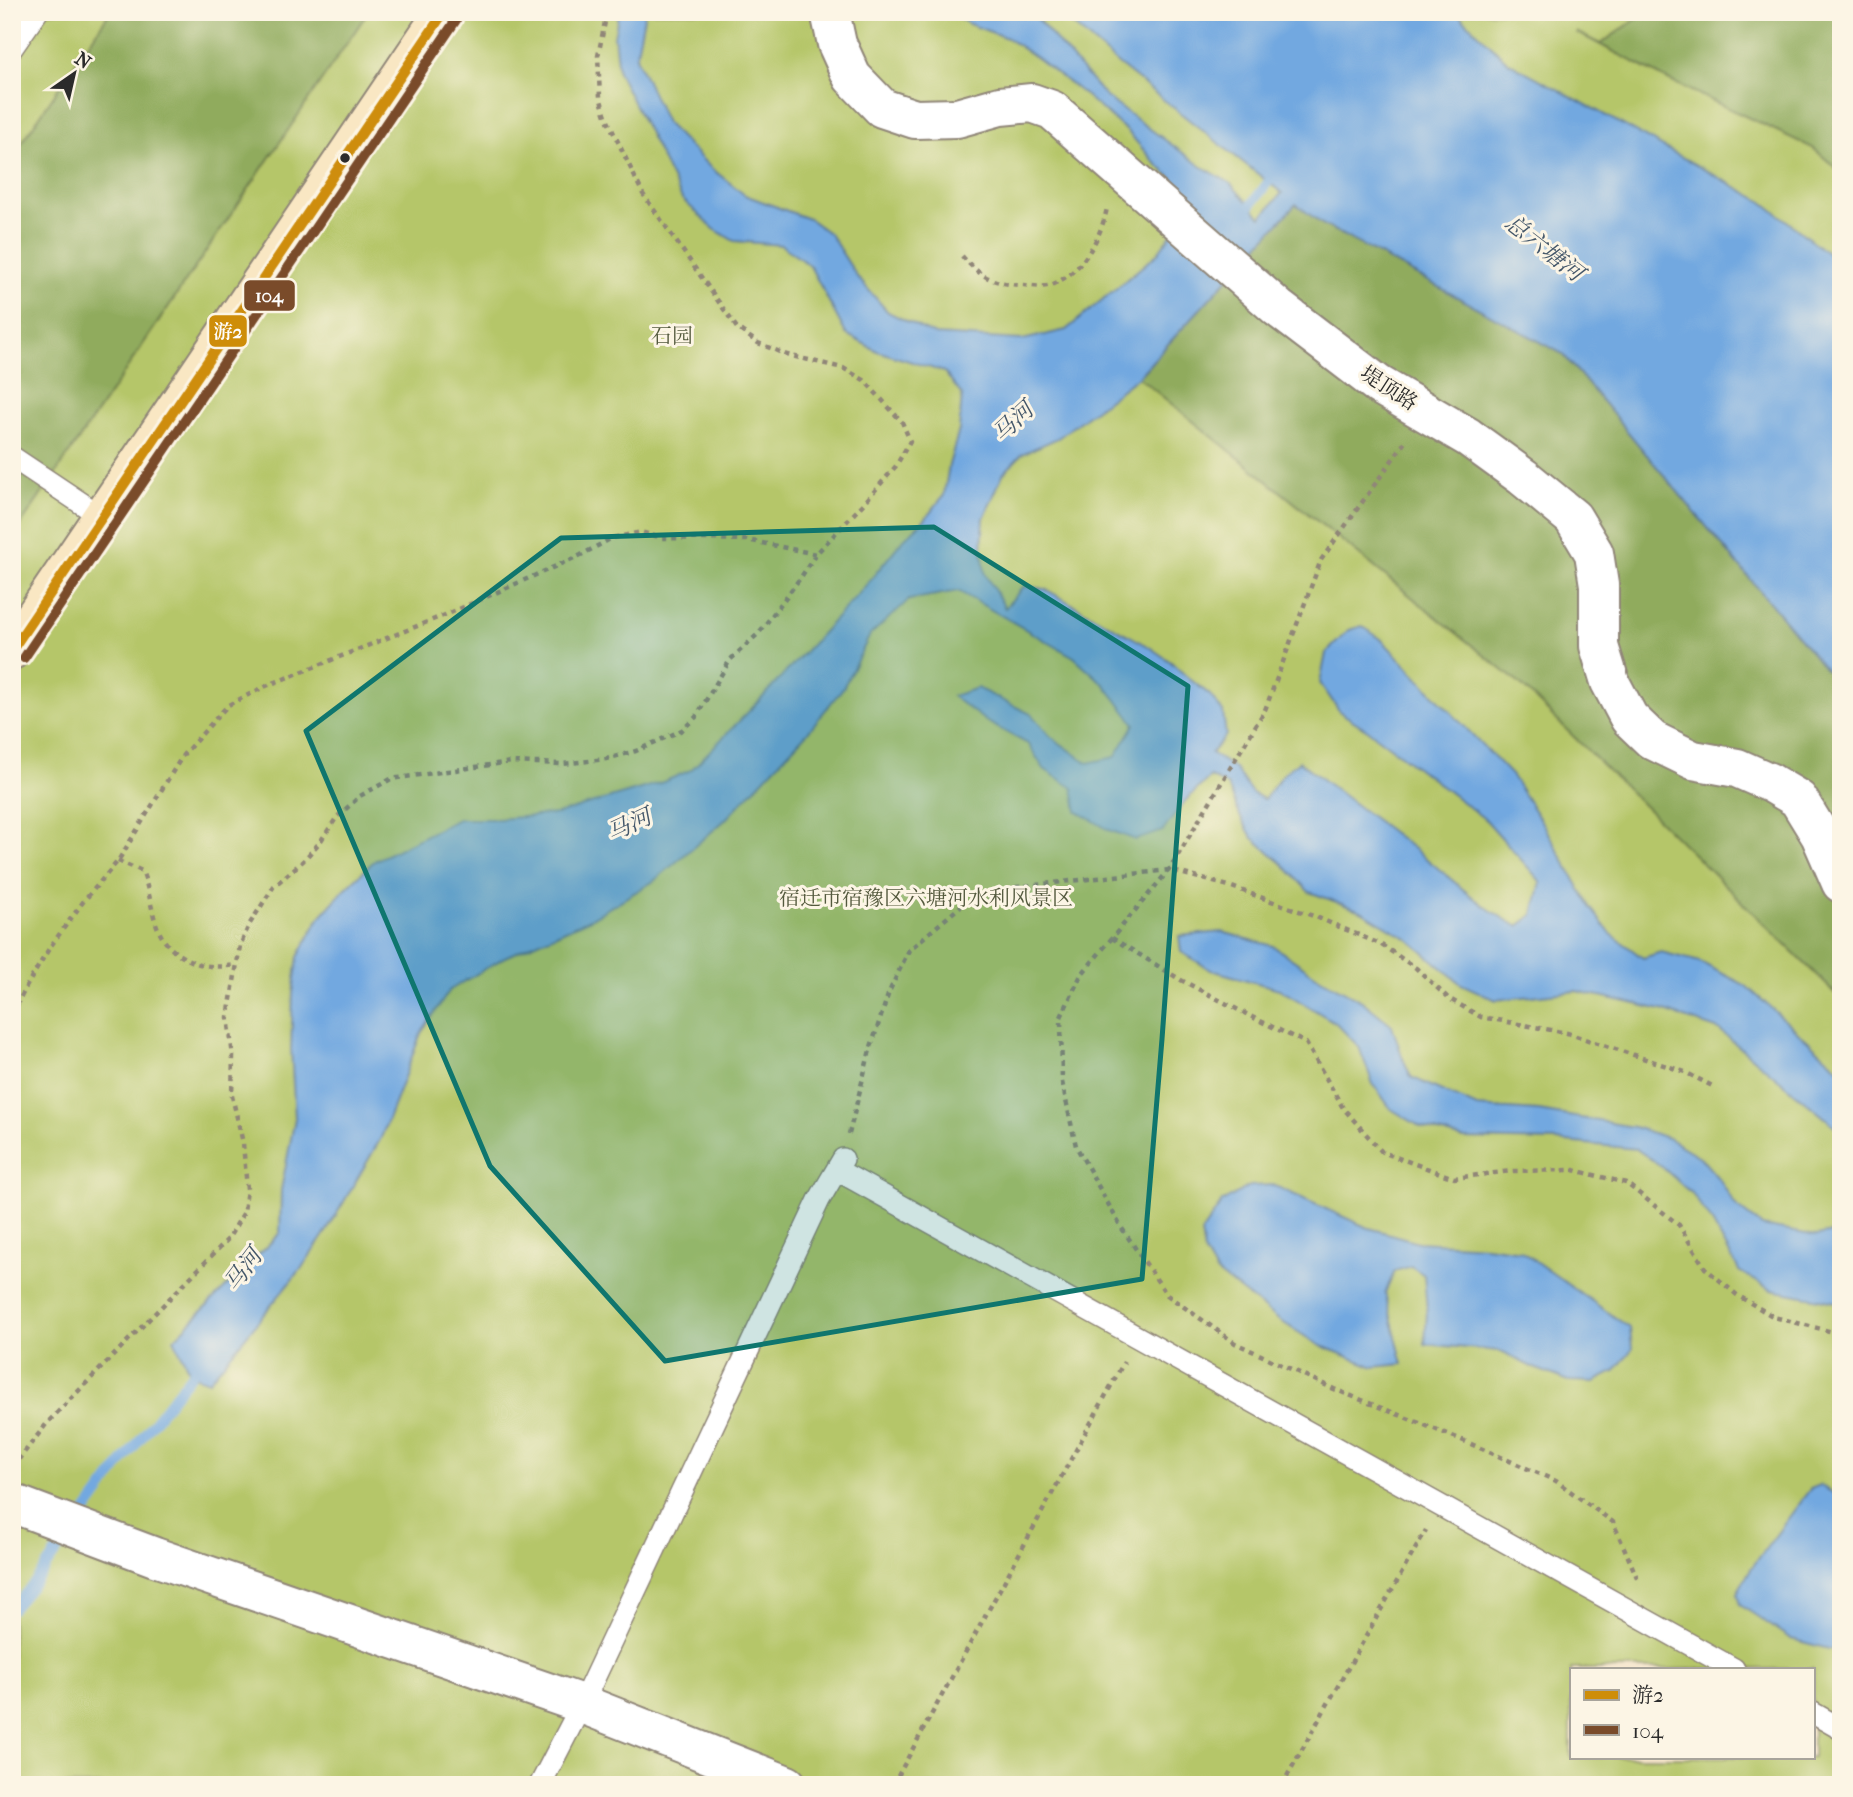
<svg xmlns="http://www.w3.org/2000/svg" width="1853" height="1797" viewBox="0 0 1853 1797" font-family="'IM FELL French Canon','Noto Serif SC',serif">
	<rect width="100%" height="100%" fill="#fcf5e5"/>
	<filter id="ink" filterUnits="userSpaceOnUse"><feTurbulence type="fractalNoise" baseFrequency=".0143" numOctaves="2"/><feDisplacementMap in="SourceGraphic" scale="14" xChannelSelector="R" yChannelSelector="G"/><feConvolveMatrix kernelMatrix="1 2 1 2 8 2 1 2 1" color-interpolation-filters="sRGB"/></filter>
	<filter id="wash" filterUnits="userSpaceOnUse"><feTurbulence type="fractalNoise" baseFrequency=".00686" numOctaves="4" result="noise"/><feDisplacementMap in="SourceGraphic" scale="28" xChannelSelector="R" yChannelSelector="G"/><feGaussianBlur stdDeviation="1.57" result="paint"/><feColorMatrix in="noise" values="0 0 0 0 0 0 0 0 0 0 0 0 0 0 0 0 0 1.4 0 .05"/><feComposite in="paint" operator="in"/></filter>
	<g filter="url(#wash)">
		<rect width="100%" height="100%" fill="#f4e2c6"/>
		<path fill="#b5c669" stroke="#70784a" stroke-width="2" fill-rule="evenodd" d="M12 12H1841V1785H12ZM1571 1669H1813V1757H1571Z"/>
		<path fill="#90ab5d" stroke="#5e6b44" stroke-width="2" d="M110 12H368L12 538V157Z
			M1647 12H1841V172L1813 148 1668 80 1576 32 1600 44Z
			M1296 203 1322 224 1563 354 1841 688V999L1520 684 1138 377Z"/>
		<path fill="#72a8e0" stroke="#4e6a86" stroke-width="2" d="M619 12H645L636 57 666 123 711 168 745 195 809 219 830 234 858 278 888 312 935 335 1022 340 1066 330 1157 254 1194 202 1183 188 1154 162 1128 132 1086 96 1038 59 1007 38 969 24 949 12H1031L1106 97 1201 166 1230 183 1261 217 1282 193 1118 64 1058 12H1456L1508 62 1762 201 1841 264V688L1563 354 1322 224 1296 204 1138 377 1058 438 1022 454 1003 474 984 518 982 549 985 574 1005 608 1024 586 1045 589 1148 646 1171 662 1186 676 1210 695 1223 712 1226 735 1211 753 1235 769 1252 793 1264 799 1285 772 1299 761C1340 794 1382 824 1423 856 1455 881 1480 908 1518 926L1533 915 1541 882 1486 820 1369 731 1340 712 1320 683 1326 653 1349 630 1362 626 1381 639 1512 776 1543 824 1590 907 1610 933 1643 958 1661 952 1700 962 1745 985 1841 1070V1131L1719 1030 1662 1010 1577 991 1496 1000 1461 984 1408 939 1361 911 1309 892 1283 864 1252 837 1240 816 1228 786 1210 777 1186 800 1163 831 1136 840 1109 830 1077 811 1073 788 1044 769 1028 744 987 722 952 696 977 688 1031 714 1050 736 1088 763 1115 757 1135 724 1105 685 1074 657 958 591 909 600 870 635 843 688 807 733 724 821 654 881 590 919 505 957 450 990 421 1033 381 1138 328 1229 301 1269 209 1381 191 1375 174 1339 280 1233 281 1190 295 1118 291 1049 293 993 298 957 319 918 343 891 374 861 458 819H498L557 814 663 782 691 770 761 699 863 589 901 542 925 519 944 495 949 465 959 430 962 395 944 372 877 351 846 334 810 266 781 245 734 241 714 229 682 199 618 72 614 36Z
			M1222 932 1273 946 1321 979 1362 1001 1392 1025 1402 1056 1411 1077 1477 1107 1539 1111 1634 1127 1668 1138 1700 1157 1720 1180 1736 1206 1762 1226 1817 1236 1841 1231V1303L1771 1290 1739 1271 1709 1217 1692 1194 1661 1166 1636 1149 1556 1141 1463 1139 1421 1127 1391 1109 1373 1084 1359 1047 1336 1023 1279 989 1211 970 1181 952 1179 936Z
			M1273 1185 1366 1227 1418 1242 1486 1246 1521 1251 1630 1328 1632 1349 1614 1372 1594 1382 1569 1381 1534 1368 1499 1351 1425 1344 1427 1311 1424 1275 1411 1266 1395 1271 1385 1293 1403 1364 1374 1367 1319 1345 1279 1320 1216 1272 1204 1252 1201 1233 1222 1202 1250 1186Z
			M1820 1485 1841 1498V1650L1829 1649 1791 1639 1740 1605 1737 1593 1750 1570 1810 1489Z"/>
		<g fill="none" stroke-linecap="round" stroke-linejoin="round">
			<path stroke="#72a8e0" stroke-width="10" d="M1243 215 1276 172
				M80 1520 120 1465 200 1363
				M12 1609 35 1582 70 1533"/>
		</g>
	</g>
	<g filter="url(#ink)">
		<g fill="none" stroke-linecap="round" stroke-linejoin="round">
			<g stroke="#908678" stroke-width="24">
				<path id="service" d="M12 48 37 12
					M12 457 102 517
					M837 1170 1734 1669
					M1813 1713 1841 1729
					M540 1785 582 1704 819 1200 843 1159"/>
			</g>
			<g stroke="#908678" stroke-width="42">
				<path id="minor" d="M830 12 837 44 852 77 882 108 915 119 957 118 1000 106 1032 103 1052 110 1278 308 1379 385 1468 437 1523 477 1573 518 1594 553 1599 585V646L1610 682 1629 718 1652 740 1693 760 1737 768 1771 783 1798 799 1820 835 1841 883
					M12 1503 155 1557 582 1704 787 1785"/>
			</g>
			<g stroke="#908678" stroke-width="42">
				<path id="secondary" d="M12 650 444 12"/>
			</g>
			<path stroke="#908678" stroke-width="4.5" stroke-dasharray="5 5" stroke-linecap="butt" d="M962 256C981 278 995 284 1024 285 1032 286 1043 288 1051 285 1081 274 1101 238 1107 208
				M1405 442 1321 560 1265 710 1169 870 1081 975 1061 1017 1062 1082 1076 1146 1121 1227 1167 1295 1235 1343 1334 1389 1457 1438 1556 1481 1613 1522 1639 1582
				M118 861 142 871C155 903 149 938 183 957 201 967 216 968 236 965
				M1112 938 1181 980 1252 1017 1306 1043 1343 1108 1382 1152 1454 1178 1511 1171 1574 1170 1626 1183 1679 1225 1705 1268 1737 1295 1774 1317 1841 1334
				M12 1015 26 987 50 947 83 902 118 861 183 755 228 705 266 686 450 613 581 555 612 538 641 532 662 538 747 540 816 554
				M849 1134 870 1050 889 992 909 950 962 905 1017 887 1169 870 1229 886 1316 917 1380 944 1416 968 1448 998 1481 1017 1567 1033 1685 1072 1714 1087
				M12 1468 48 1422 228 1239 244 1212 247 1189 243 1143 232 1096 233 1056 228 1017 240 946 249 925 274 886 303 861 320 842 337 817 360 796 391 779 511 762 562 764 606 759 636 751 682 730 696 717 730 660 759 633 801 577 816 554 865 502 896 466 910 441 902 422 864 380 843 368 787 355 758 343 737 328 643 194 607 119 600 97 598 56 607 12
				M893 1785 1124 1362
				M1282 1785 1426 1530"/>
			<use href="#service" stroke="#fff" stroke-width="21"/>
			<use href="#minor" stroke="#fff" stroke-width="38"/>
			<use href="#secondary" stroke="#f9e7c3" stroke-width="38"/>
			<g stroke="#fcf5e5" stroke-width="16">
				<path id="bus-1" d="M12 650 444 12"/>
			</g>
			<g stroke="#fcf5e5" stroke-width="16">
				<path id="bus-2" d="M24 658 456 20"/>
			</g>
			<use href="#bus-1" stroke="#ce8d09" stroke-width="10"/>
			<use href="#bus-2" stroke="#7a4b2a" stroke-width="10"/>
		</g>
	</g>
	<path fill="#0f766e" fill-opacity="0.2" stroke="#0f766e" stroke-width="5" stroke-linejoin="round" d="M934 527 1188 686 1162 1039 1142 1279 665 1361 490 1166 306 731 561 538Z"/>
	<circle fill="#2b2b2b" stroke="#fcf5e5" stroke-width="2.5" cx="345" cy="158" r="6"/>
	<g text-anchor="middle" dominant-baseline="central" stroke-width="6" stroke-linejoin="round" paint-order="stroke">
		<g font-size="21" fill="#545a3e" stroke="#fcf5e5">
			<text x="672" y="336">石园</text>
			<text x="926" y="898">宿迁市宿豫区六塘河水利风景区</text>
		</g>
		<g font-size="21" fill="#2b2b2b" stroke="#fcf5e5">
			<text transform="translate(1389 388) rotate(33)">堤顶路</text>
		</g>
		<g font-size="23" font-style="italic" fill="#44576a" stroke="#fcf5e5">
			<text transform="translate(1544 248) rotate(38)">总六塘河</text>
			<text transform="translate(1013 422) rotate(-43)">马河</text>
			<text transform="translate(629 825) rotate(-25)">马河</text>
			<text transform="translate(243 1270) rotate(-53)">马河</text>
		</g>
	</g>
	<g stroke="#fcf5e5" stroke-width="2.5">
		<rect x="243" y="279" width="53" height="33" rx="7" fill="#7a4b2a"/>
		<rect x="208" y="314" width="40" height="34" rx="7" fill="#ce8d09"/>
	</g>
	<g font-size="19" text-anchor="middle" font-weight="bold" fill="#fff">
		<text x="269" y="302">104</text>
		<text x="228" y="338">游2</text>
	</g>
	<rect width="1853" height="1797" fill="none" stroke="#fcf5e5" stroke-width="42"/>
	<rect x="1570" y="1668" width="245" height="91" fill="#fcf5e5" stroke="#a8a49b" stroke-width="2"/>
	<rect x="1584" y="1690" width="35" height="10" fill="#ce8d09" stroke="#a8a49b" stroke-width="2"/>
	<text x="1632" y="1702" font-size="21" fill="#2b2b2b">游2</text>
	<rect x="1584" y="1725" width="35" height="10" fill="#7a4b2a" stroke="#a8a49b" stroke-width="2"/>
	<text x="1632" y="1738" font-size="21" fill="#2b2b2b">104</text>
	<g transform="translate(74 74) rotate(34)" stroke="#fcf5e5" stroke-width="5" paint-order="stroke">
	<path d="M0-5L12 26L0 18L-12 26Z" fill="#2b2b2b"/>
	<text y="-10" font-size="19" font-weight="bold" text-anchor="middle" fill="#2b2b2b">N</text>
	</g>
</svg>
